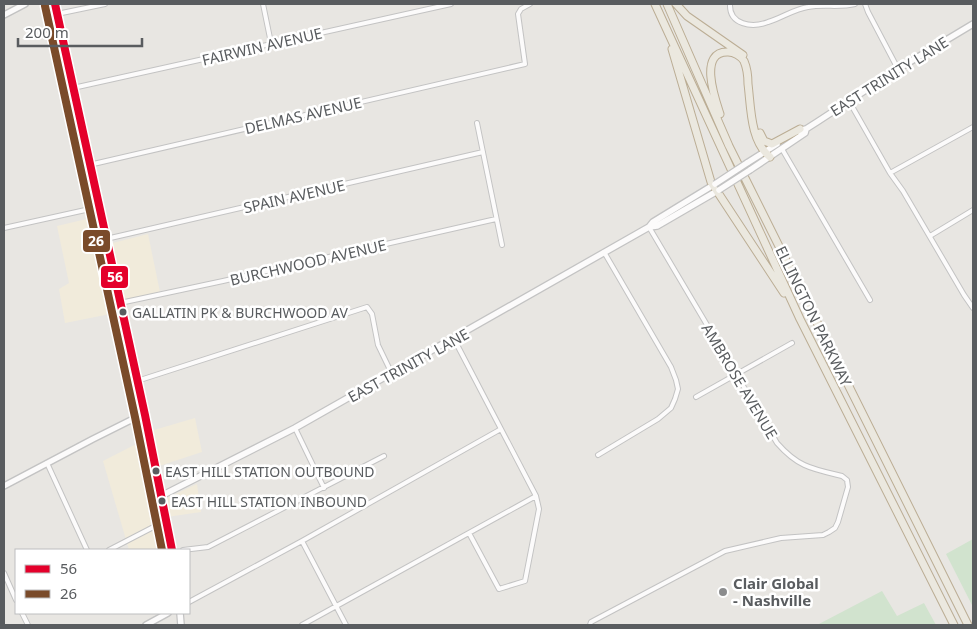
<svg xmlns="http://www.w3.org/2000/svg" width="977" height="629" viewBox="0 0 977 629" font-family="'Noto Sans',sans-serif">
	<rect width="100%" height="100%" fill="#e8e6e2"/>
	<path fill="#f1ebdb" d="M95 217 101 246 148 234 160 292 114 304 115 313 65 323 59 289 69 283 57 226Z
		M195 418 202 452 150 469 156 503 197 484 201 512 160 518 165 550H129L103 461 144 440 154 430Z"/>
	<path fill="#d1e3ce" d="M973 539V607L946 554Z
		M882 591 897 616 924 603 936 625H817Z"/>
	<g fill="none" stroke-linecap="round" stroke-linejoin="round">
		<g stroke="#c3c3c3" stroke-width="6">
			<path id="minor" d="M263 4 271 43
				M730 4C729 25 752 28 768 22 782 18 794 9 808 7 824 4 840 8 855 4
				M865 4 868 12 898 69
				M57 14 105 4
				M73 88 451 4
				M849 101 890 173 903 191 964 295 973 308
				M477 123 502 245
				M782 149 870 300
				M89 165 525 64 518 14 521 9 530 4
				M890 173 973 127
				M4 228 99 207
				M930 236 973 210
				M106 239 483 152
				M120 303 223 281 496 219
				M137 381 367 307 372 314 378 345 392 374
				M696 397 792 343
				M295 428 324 488
				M598 455 658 419 671 408 675 399 678 389 676 380 671 367 604 252
				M47 463 87 550
				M469 533 499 589 525 581 539 509 536 496
				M302 541 346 625
				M109 550 167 520
				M183 550 208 547 384 456
				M4 573 16 600
				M189 602 302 541 501 429
				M22 613 28 625
				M302 625 536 496 454 339
				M590 625 591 622 725 551 781 538 823 535 829 532 835 528 838 522 848 487 847 480 842 476C812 469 798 467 777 443L649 227"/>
		</g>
		<g stroke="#c3c3c3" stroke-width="8">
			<path id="tertiary" d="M4 15 25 4
				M4 486 93 439 137 417 145 415
				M146 625 168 613"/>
		</g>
		<g stroke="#c3c3c3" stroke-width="8">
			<path id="secondary" d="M55 4 145 415 172 550
				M797 131 806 129 817 122 898 69 973 24
				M747 163 777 144
				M750 170 805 133 806 129
				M649 227 657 226 719 190
				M163 495 295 428 649 227 653 222 715 184
				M180 613 181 625"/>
		</g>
		<g stroke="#bbad94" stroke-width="9">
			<path id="motorway" d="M655 4 800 319 954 625
				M667 4 729 146 968 625
				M676 4 687 16 743 55
				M672 49 711 182 784 293
				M720 114C715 99 698 51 728 52 734 52 741 56 744 61 747 68 748 77 748 84 751 107 750 141 770 157
				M760 133 764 141 772 144 800 129"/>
		</g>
		<use href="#minor" stroke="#fcfbfb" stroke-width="4"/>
		<use href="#tertiary" stroke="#fcfbfb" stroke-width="5"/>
		<use href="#secondary" stroke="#fcfbfb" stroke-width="5.5"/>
		<use href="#motorway" stroke="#ebe8df" stroke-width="7"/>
		<g stroke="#c3c3c3" stroke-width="8" stroke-linecap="butt">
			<path id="secondary-bridge" d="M715 184 747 163
				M719 190 750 170"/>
		</g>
		<use href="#secondary-bridge" stroke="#fcfbfb" stroke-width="5.5"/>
		<g stroke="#fff" stroke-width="11">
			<path id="bus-1" d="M55 4 145 415 172 550"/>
		</g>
		<g stroke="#fff" stroke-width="11">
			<path id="bus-2" d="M45 6 135 417 162 550"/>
		</g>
		<use href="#bus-1" stroke="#e4002b" stroke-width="8"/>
		<use href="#bus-2" stroke="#7a4b2a" stroke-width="8"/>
	</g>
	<g fill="#595c5f" stroke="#fff" stroke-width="2">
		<circle cx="123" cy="312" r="4.5"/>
		<circle cx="156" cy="471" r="4.5"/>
		<circle cx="162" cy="501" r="4.5"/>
	</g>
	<circle fill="#8b8c8d" stroke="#fff" stroke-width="2" cx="723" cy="592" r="5"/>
	<g text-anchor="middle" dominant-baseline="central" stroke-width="5" stroke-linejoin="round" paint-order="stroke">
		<g font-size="14" fill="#595c5f" stroke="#fff" text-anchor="start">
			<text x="132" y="312">GALLATIN PK &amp; BURCHWOOD AV</text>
			<text x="165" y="471">EAST HILL STATION OUTBOUND</text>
			<text x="171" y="501">EAST HILL STATION INBOUND</text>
		</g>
		<g font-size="15" fill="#595c5f" stroke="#fff">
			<text transform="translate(262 46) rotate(-13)">FAIRWIN AVENUE</text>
			<text transform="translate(889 76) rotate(-32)">EAST TRINITY LANE</text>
			<text transform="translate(303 115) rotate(-13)">DELMAS AVENUE</text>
			<text transform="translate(294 196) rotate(-13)">SPAIN AVENUE</text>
			<text transform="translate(308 262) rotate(-13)">BURCHWOOD AVENUE</text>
			<text transform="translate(814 316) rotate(64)">ELLINGTON PARKWAY</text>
			<text transform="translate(408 365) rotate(-29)">EAST TRINITY LANE</text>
			<text transform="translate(740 381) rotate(59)">AMBROSE AVENUE</text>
		</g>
		<g font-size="15" font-weight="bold" fill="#595c5f" stroke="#fff" text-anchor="start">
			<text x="733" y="583">Clair Global<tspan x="733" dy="17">- Nashville</tspan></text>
		</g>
	</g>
	<g stroke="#fff" stroke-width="2">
		<rect x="82" y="229" width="29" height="24" rx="5" fill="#7a4b2a"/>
		<rect x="100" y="265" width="29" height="24" rx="5" fill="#e4002b"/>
	</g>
	<g font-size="14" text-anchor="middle" font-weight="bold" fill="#fff">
		<text x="96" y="246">26</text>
		<text x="115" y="282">56</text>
	</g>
	<rect width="977" height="629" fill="none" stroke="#595c5f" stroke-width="10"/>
	<rect x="15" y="549" width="175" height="65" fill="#ffffff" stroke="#bdbebf"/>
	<rect x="25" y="565" width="25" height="8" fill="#e4002b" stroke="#bdbebf"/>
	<text x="60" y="574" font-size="15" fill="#595c5f">56</text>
	<rect x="25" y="590" width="25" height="8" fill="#7a4b2a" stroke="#bdbebf"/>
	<text x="60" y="599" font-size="15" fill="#595c5f">26</text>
	<path d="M18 38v8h124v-8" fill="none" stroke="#595c5f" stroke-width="2.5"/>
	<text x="25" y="38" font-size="15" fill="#595c5f" stroke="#ffffff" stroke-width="4" paint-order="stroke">200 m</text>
</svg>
